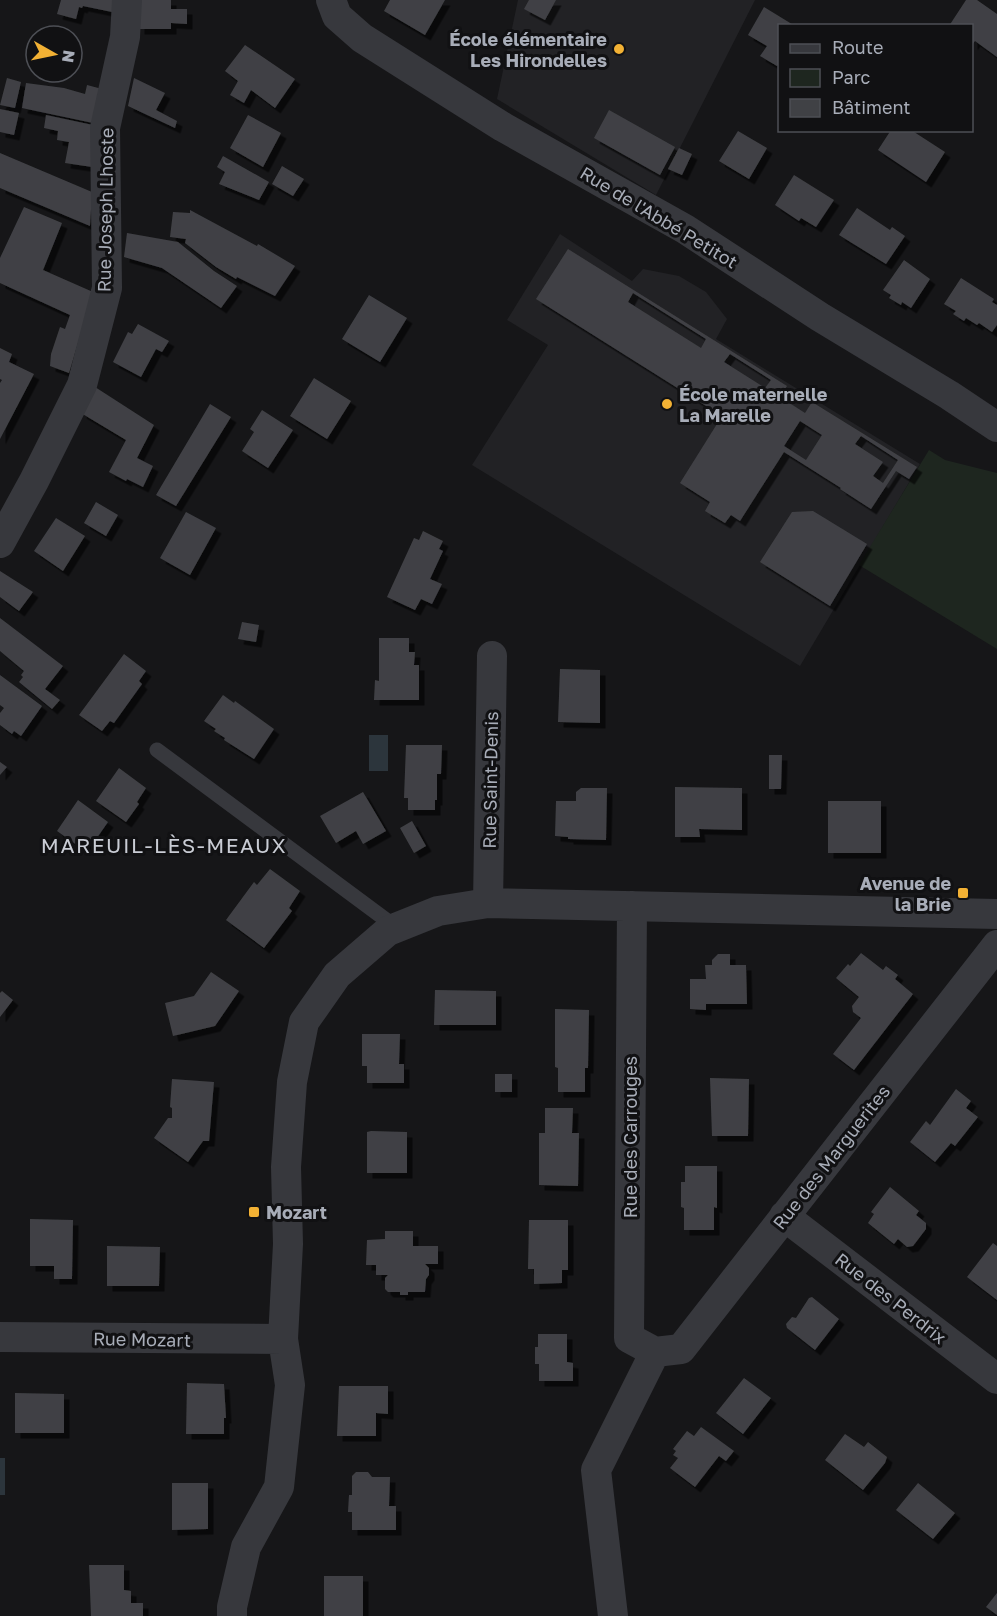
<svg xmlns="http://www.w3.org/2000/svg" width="997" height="1616" viewBox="0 0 997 1616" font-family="'Golos Text',sans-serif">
	<defs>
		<filter id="shadow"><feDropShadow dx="5.5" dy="5.5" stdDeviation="0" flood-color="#0009"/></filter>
	</defs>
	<rect width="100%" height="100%" fill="#161618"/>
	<path fill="#222225" d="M518 0H755L656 195 497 99Z
		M560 234 632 281 643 269 679 276 706 292 727 319 716 339 920 464 800 666 472 465 548 345 507 320Z"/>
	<path fill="#1e261f" d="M929 450 945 460 997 473V649L859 565Z"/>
	<path fill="#2c353c" d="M369 735H388V771H369Z
		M0 1458H5V1495H0Z"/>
	<path fill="#404145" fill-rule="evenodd" filter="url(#shadow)" d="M61 0H112V12L83 6 82 8 79 7 76 19 57 14Z
		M139 0H171V9H187V24L171 23V29H139Z
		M390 0H445L425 35 384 11Z
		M529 0H556L545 20 524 9Z
		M966 0H977L997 14V57L975 41 972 45V26H949Z
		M764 7 795 26H780V62L777 66 760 56 767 46 748 35Z
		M245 45 295 79 275 108 251 90 244 103 230 95 238 81 225 71Z
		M7 78 21 82 15 108 0 105Z
		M134 78 165 93 156 110 177 121 175 128 128 106Z
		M26 83 64 88 85 94 87 85 102 89 93 123 22 108Z
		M0 109 19 113 14 135 0 132Z
		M609 110 675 147 660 175 594 138Z
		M46 115 93 125 92 167 65 163 69 142 57 140 58 131 44 128Z
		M248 115 281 133 263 167 230 148Z
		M891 130H911L945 152 926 182 878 150Z
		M738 131 767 148 749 179 719 161Z
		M679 148 692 154 682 175 668 169Z
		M0 153 92 192 90 226 0 188Z
		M223 156 269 182 259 200 219 184 225 172 217 167Z
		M282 166 304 179 293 196 272 184Z
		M794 175 834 200 816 227 801 218 799 221 775 205Z
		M24 207 62 223 43 270 93 292 69 373 50 366 51 354 60 327 65 329 70 315 0 283V258Z
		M857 208 890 230 892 227 905 236 886 264 839 235Z
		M190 210 257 246 258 244 295 266 275 296 237 277 236 279 216 267 185 243 186 239 170 237 173 212 190 213Z
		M127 233 178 242 214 271 237 286 221 308 162 268 124 257Z
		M568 249 787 386 780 397 805 413 812 402 917 467 909 479 896 471 871 509 840 489 841 488 784 452 740 521 731 515 725 523 705 511 710 502 680 483 722 416 536 299ZM633 293 706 339 701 348 628 302ZM730 354 771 380 765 388 724 362ZM800 421 822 435 806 460 784 446ZM861 436 898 460 883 483 873 476 883 462 855 444Z
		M904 260 930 279 911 308 902 302 901 305 889 298 891 295 883 290Z
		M961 278 994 299 992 302 997 305V325L992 332 979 323 977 325 966 318 964 321 953 314 956 311 944 304Z
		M369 295 407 318 380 362 342 339Z
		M138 324 169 341 162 352 156 349 141 377 113 362 128 332 132 334Z
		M0 348 12 354 9 362 34 374 0 439V383L2 380 0 379Z
		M314 378 351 401 327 439 290 416Z
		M95 387 154 425 137 458 153 466 143 487 127 479 126 481 109 472 126 440 81 413Z
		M210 404 231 417 176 506 156 495Z
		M262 410 293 430 268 468 242 451 254 432 250 429Z
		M96 502 118 515 106 536 84 523Z
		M813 511 867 544 830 606 760 562 792 512Z
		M186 512 216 528 190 575 160 558Z
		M56 518 85 536 63 571 34 551Z
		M423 531 443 541 439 549 443 551 430 579 442 584 432 604 421 599 415 610 387 597 414 538 419 540Z
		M0 571 33 592 19 611 0 597Z
		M0 618 63 666 45 689 60 700 52 709 19 682 23 677 21 675 24 671 0 651Z
		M242 622 259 625 256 642 238 639Z
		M379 638H409V652H415L414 665H419V700H374L375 680 379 681Z
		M124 654 146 671 139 681 142 684 114 723 110 721 102 731 79 715Z
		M560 669 600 670V723L558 722Z
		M0 675 42 706 21 736 14 731 12 734 0 725V713L4 708 0 705Z
		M223 695 234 703 235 701 274 729 254 759 224 740 225 738 214 731 216 729 204 721Z
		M406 745H442L441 774H437V800H435V810H408V798H404Z
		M769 755H782L781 789H769Z
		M0 762 7 767 0 775Z
		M119 768 146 788 137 802 139 804 126 822 96 801Z
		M675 787 742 788V830L699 829 700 837H675Z
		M581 788H607L606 840 568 839V837L555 836 556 801H576V792Z
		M363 792 386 831 363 844 356 831 336 843 320 816Z
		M78 800 108 822 94 842 91 839 84 850 57 831Z
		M828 801H881V853H828Z
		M412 821 426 846 414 853 400 828Z
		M270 869 300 891 289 908 292 911 264 948 226 920 254 882 257 885Z
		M861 953 883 970 886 966 898 975 895 979 913 994 854 1070 833 1054 861 1018 853 1012 852 1006 859 997 836 978 848 964 850 966Z
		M718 954H730V965H746L747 1004H706V1010L690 1009V979H706L705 965H712V960Z
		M211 972 239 991 215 1026 173 1036 165 1003 194 996Z
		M435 990 496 991V1025H434Z
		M2 991 13 1000 0 1017V993Z
		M555 1009 589 1010 588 1068H585V1092H558V1068L555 1067Z
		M362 1034H400L399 1064H404V1083H367V1066H362Z
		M495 1074H512V1092H495Z
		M710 1078 749 1079 748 1136H712Z
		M172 1079 214 1082 209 1141H203L188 1162 154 1138 168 1118H172V1108L170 1107Z
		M956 1089 971 1101 966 1108 978 1117 955 1146 951 1143 935 1162 910 1142 926 1121 930 1125Z
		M545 1108H573L572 1133H579L578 1186 539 1185V1133H545Z
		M371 1131 407 1132V1173H367V1132Z
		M685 1166H717V1208L714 1207V1230H684V1208L681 1207V1182H685Z
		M890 1187 919 1211 916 1215 926 1223V1229L913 1246 907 1247 898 1239 894 1244 868 1223 874 1214 871 1212Z
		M30 1219 73 1220 72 1279H54V1266H30Z
		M529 1220H568V1270H562V1283L534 1284V1269H528Z
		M385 1231H413V1246H438V1264H425L429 1268V1275L426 1279 425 1292H408V1295H400V1292H388L385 1289V1278L388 1275H376V1265H366L367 1240 385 1239Z
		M993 1243 997 1246V1300L967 1277Z
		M107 1246 160 1247 159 1286H107Z
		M812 1297 839 1319 815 1350 787 1328 786 1324 792 1317 796 1318 809 1298Z
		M538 1334H567V1362L573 1363V1381H539V1364H535V1347H538Z
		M744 1378 771 1398 743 1434 716 1413Z
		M187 1383 224 1384 226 1418H224V1434H186Z
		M339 1386H388V1414L376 1413V1436H337Z
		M15 1393 64 1394V1433H15Z
		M701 1427 734 1451 726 1461 719 1456 695 1487 670 1468 678 1458 673 1455 676 1451 673 1449 687 1431 694 1436Z
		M845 1434 864 1447 868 1442 887 1457 885 1463 863 1490 825 1460Z
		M356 1472H368L372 1477H390L389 1506H396V1530H352V1512H348L349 1495H352V1476Z
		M172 1483H208V1529L172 1530Z
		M918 1483 955 1513 933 1539 896 1510Z
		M89 1565H124V1590L131 1591V1603H143V1616H91Z
		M324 1576H363V1616H324Z
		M997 1593V1615L986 1607Z"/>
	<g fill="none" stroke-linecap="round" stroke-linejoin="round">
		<path stroke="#37383d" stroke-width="15" d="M157 750 397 928"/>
		<path stroke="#37383d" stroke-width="30" d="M331 0 337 16 362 38 503 127 685 229 820 317 949 395 997 427
			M0 543 34 481 82 385 107 288 105 128 125 37 127 0
			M488 903 492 656
			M632 906 629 1338 655 1352
			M784 1216 997 1379
			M0 1337 283 1339
			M655 1352 681 1349 997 945
			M232 1616V1607L246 1547 279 1487 290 1385 283 1339 288 1244 286 1167 292 1082 304 1022 337 975 388 931 438 911 488 903 997 914
			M613 1616 596 1470 655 1352"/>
	</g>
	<g fill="#f2b134" stroke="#111113" stroke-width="2">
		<circle cx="619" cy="49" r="6"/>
		<circle cx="667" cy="404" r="6"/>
		<rect x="957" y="887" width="12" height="12" rx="3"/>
		<rect x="248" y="1206" width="12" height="12" rx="3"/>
	</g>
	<g text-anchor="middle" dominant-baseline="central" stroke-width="6" stroke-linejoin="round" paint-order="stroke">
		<g font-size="18" font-weight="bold" fill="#a8adb8" stroke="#111113" text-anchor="end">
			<text x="607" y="39">École élémentaire<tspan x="607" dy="21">Les Hirondelles</tspan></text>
			<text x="679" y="394" text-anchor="start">École maternelle<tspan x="679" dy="21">La Marelle</tspan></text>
			<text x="951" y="883">Avenue de<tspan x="951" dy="21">la Brie</tspan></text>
			<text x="266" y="1212" text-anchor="start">Mozart</text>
		</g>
		<g font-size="18" fill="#a8adb8" stroke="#111113">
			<text transform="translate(105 210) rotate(-89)">Rue Joseph Lhoste</text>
			<text transform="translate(659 217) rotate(31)">Rue de l'Abbé Petitot</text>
			<text transform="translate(490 780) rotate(-89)">Rue Saint-Denis</text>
			<text transform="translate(630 1137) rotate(-90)">Rue des Carrouges</text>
			<text transform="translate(831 1157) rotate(-52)">Rue des Marguerites</text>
			<text transform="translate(891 1298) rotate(38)">Rue des Perdrix</text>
			<text transform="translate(142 1339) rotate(1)">Rue Mozart</text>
		</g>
		<g font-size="21" letter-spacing="1.5" fill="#c9ccd4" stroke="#111113">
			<text x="164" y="845">MAREUIL-LÈS-MEAUX</text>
		</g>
	</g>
	<rect x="778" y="24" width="195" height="108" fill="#111113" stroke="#4d4f55" stroke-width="1.5"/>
	<rect x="790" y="44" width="30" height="9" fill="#37383d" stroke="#4d4f55" stroke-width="1.5"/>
	<text x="832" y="54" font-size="18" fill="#a8adb8">Route</text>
	<rect x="790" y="69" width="30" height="18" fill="#1e261f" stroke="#4d4f55" stroke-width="1.5"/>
	<text x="832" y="84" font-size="18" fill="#a8adb8">Parc</text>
	<rect x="790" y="99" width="30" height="18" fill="#404145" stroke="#4d4f55" stroke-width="1.5"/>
	<text x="832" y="114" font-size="18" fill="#a8adb8">Bâtiment</text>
	<g transform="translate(54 54) rotate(99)"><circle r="28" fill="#111113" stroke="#4d4f55" stroke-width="1.5"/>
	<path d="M0-4.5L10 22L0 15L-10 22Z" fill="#f2b134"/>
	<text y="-9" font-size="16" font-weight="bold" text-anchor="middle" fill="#a8adb8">N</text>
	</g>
</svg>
